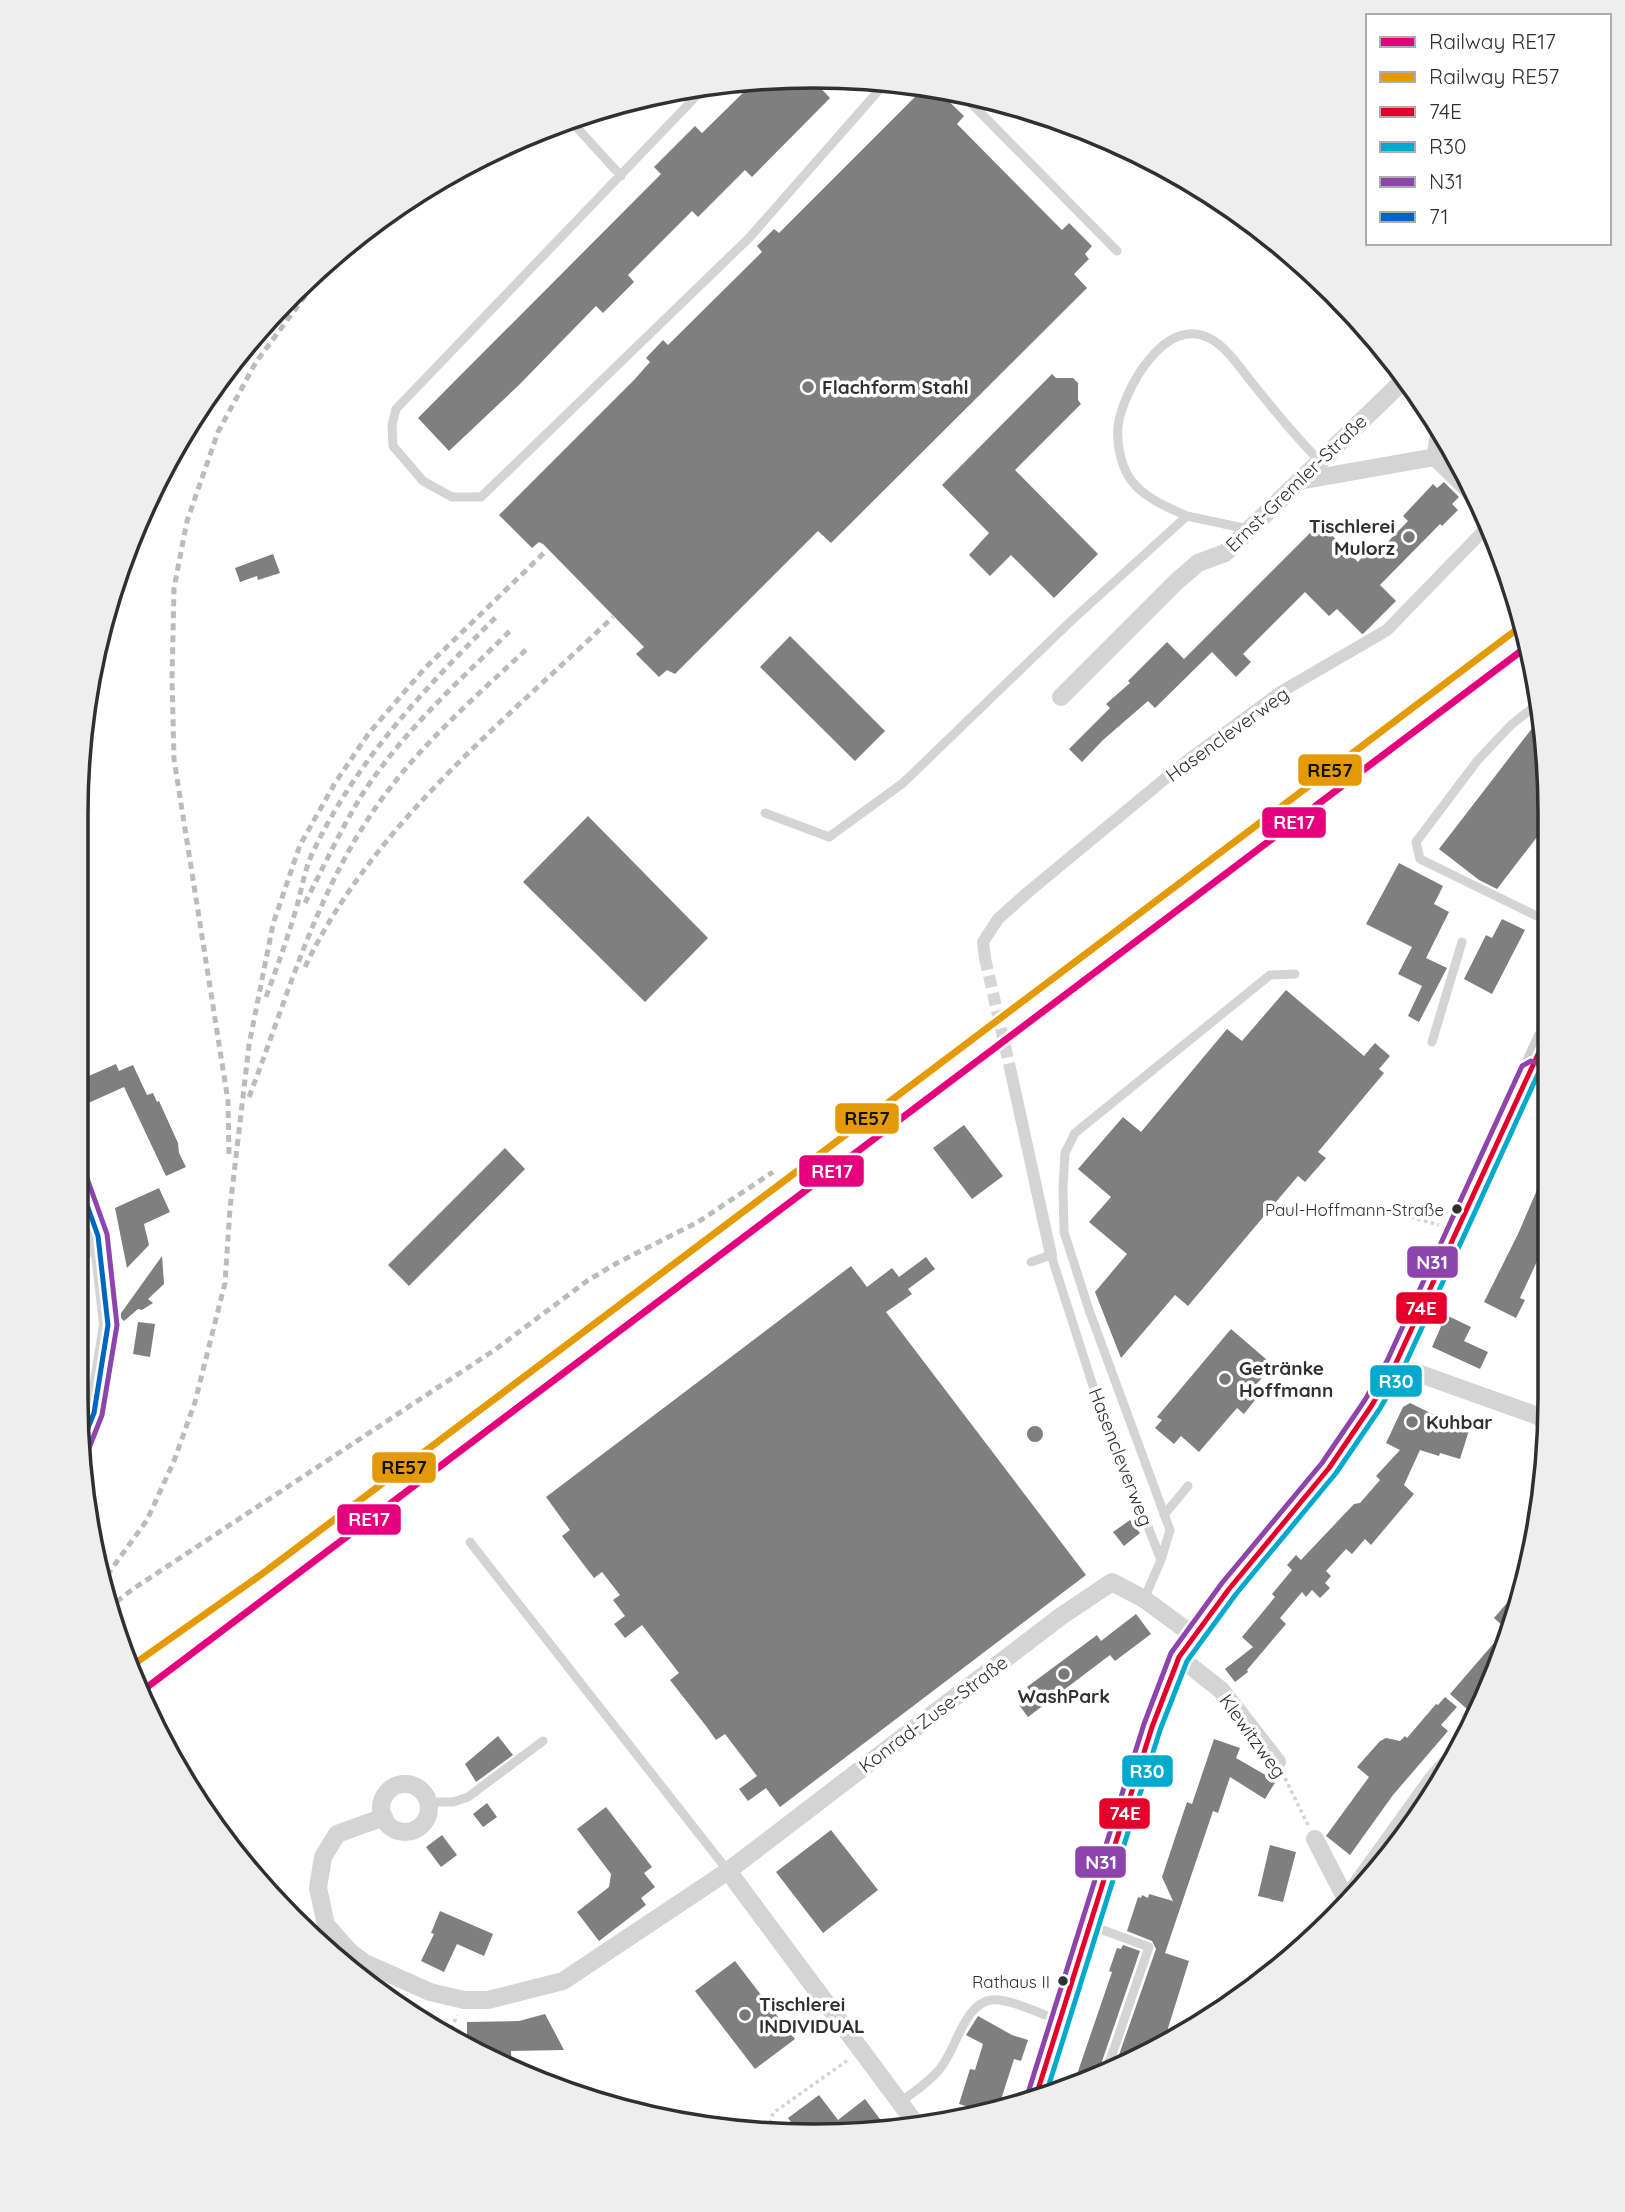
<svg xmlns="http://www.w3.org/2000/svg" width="1625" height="2212" viewBox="0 0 1625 2212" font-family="Quicksand,sans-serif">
	<rect width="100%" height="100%" fill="#fff"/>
	<path fill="#7f7f7f" d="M764 77 811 78 830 98 752 177 745 170 698 217 692 211 628 275 634 282 603 313 596 306 594 308 519 385 449 451 418 418 661 174 654 167 695 126 702 133 749 87 742 80Z
		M934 87 964 116 957 124 1051 219 1062 230 1069 223 1092 246 1085 254 1089 259 1074 274 1087 288 831 543 818 531 675 674 667 670 659 677 636 654 644 647 543 544 539 542 532 548 499 515 634 380 650 362 646 358 663 340 668 345 762 252 757 246 774 229 779 233 921 91 924 90 928 94Z
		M1052 374 1056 378H1073L1078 383V400L1081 404 1015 470 1098 554 1054 598 1011 555 990 576 969 555 989 533 942 485Z
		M1444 482 1459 497 1452 504 1458 510 1442 526 1440 524 1380 585 1396 601 1364 633 1362 634 1337 609 1329 616 1305 592 1243 654 1251 662 1236 677 1212 652 1155 708 1148 701 1103 740 1082 762 1069 749 1110 708 1106 704 1130 683 1128 681 1167 642 1184 659 1320 523 1358 562 1370 548 1380 550 1408 521 1403 516 1433 484 1437 488Z
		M273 554 280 573 258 580 257 576 240 582 235 568Z
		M790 636 885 731 855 761 760 667Z
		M1543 714 1544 828 1497 889 1479 880 1439 849Z
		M588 816 708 938 645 1002 523 882Z
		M1399 863 1443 886 1434 904 1449 912 1426 958 1447 968 1419 1022 1408 1016 1422 986 1398 974 1412 947 1366 924Z
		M1502 919 1525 930 1492 994 1464 979 1486 935 1492 938Z
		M1286 990 1364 1056 1375 1043 1390 1056 1379 1069 1384 1073 1318 1152 1326 1158 1305 1182 1298 1176 1188 1306 1175 1295 1121 1358 1095 1292 1127 1254 1089 1222 1111 1197 1078 1169 1123 1117 1141 1132 1227 1029 1242 1041Z
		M116 1064 119 1071 133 1065 147 1095 153 1093 157 1102 159 1101 178 1143 179 1153 186 1167 166 1176 124 1087 75 1109V1082Z
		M964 1125 1003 1176 972 1199 933 1148Z
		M505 1148 525 1169 409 1286 388 1265Z
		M1546 1169 1547 1240 1520 1298 1525 1300 1516 1318 1484 1302 1518 1234Z
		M159 1188 170 1212 144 1224 149 1245 127 1268 115 1208Z
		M162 1256 164 1284 148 1299 153 1303 142 1310 138 1309 124 1321 119 1316Z
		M926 1257 935 1269 908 1289 912 1294 886 1312 1086 1575 780 1807 766 1788 748 1801 739 1789 757 1776 725 1734 716 1740 706 1726 670 1680 679 1673 642 1625 625 1638 614 1624 625 1616 613 1600 620 1595 602 1572 594 1578 584 1565 562 1536 570 1530 546 1497 851 1266 867 1287 892 1268 899 1277Z
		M1446 1315 1471 1327 1464 1341 1488 1352 1480 1369 1432 1347Z
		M138 1322 155 1324 150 1357 133 1354Z
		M1231 1329 1273 1365 1248 1394 1255 1400 1244 1414 1237 1408 1199 1452 1181 1436 1174 1444 1155 1428 1162 1420 1157 1417Z
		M1410 1403 1449 1422 1451 1417 1471 1424 1460 1459 1440 1453 1439 1456 1420 1450 1404 1485 1414 1494 1371 1545 1365 1539 1352 1554 1346 1549 1326 1571 1331 1576 1325 1583 1330 1588 1320 1598 1312 1590 1306 1597 1302 1592 1280 1618 1286 1624 1247 1670 1248 1672 1235 1682 1225 1669 1253 1647 1242 1637 1275 1597 1272 1594 1292 1570 1287 1565 1296 1555 1301 1560 1354 1504 1360 1503 1380 1480 1376 1476 1400 1450 1386 1443 1403 1407Z
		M1027 1434a8 8 0 1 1 16 0a8 8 0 1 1-16 0Z
		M1130 1520 1140 1533 1124 1546 1113 1532Z
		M1507 1603 1516 1611 1511 1636 1491 1681 1467 1709 1450 1694 1506 1629 1494 1618Z
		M1136 1614 1151 1634 1115 1661 1110 1655 1028 1717 1019 1705 1032 1694 1027 1687 1097 1635 1101 1641Z
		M1445 1697 1457 1707 1441 1725 1448 1731 1393 1795 1350 1855 1326 1836 1369 1777 1357 1767 1380 1741 1386 1738 1400 1741 1405 1736 1407 1738 1436 1704 1438 1705Z
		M498 1736 513 1755 476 1782 465 1764Z
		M1214 1739 1240 1748 1236 1758 1276 1781 1265 1799 1230 1777 1218 1813 1213 1811 1165 1953 1189 1961 1164 2041 1114 2069 1156 1949 1152 1941 1127 1931 1138 1897 1141 1898 1142 1895 1148 1898 1149 1894 1173 1901 1162 1877 1187 1802 1192 1804Z
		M487 1803 497 1817 483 1827 473 1814Z
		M606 1807 652 1867 644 1873 655 1887 641 1898 646 1905 599 1941 577 1912 609 1887 611 1874 577 1829Z
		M831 1830 878 1890 823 1933 776 1872Z
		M442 1835 457 1855 441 1867 426 1847Z
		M1270 1845 1296 1852 1283 1902 1258 1896Z
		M440 1911 493 1934 484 1956 457 1944 444 1972 421 1961 434 1934 431 1933Z
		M1123 1945 1140 1951 1098 2073 1099 2078 1073 2086 1112 1972 1109 1971 1117 1948 1121 1949Z
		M735 1961 795 2039 755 2069 695 1991Z
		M545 2014 564 2050 511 2051 512 2070 486 2060V2052H474L467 2048V2022L519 2021Z
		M978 2016 1012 2035 1028 2040 1021 2061 1014 2059 999 2106 982 2111 959 2104 970 2069 975 2070 983 2044 966 2035Z
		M819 2095 838 2120 865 2099 888 2130H797L788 2118Z"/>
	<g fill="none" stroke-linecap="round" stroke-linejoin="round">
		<path stroke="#d6d6d6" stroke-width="12" stroke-dasharray="12 6" stroke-linecap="butt" d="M985 958 1012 1077"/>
		<path stroke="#d4d4d4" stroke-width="3.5" stroke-dasharray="3.5 3.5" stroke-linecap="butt" d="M1370 1206 1439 1225
			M1285 1778 1308 1825
			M449 2035 457 2015
			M633 2114H654L668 2121
			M768 2130 773 2113 848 2060"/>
		<path stroke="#d4d4d4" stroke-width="9" d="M705 87 396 409 392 425 393 446 423 481 452 497H481L749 238 887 81
			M962 94 1117 251
			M570 120 621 176
			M1187 516C1169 508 1151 501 1136 486 1122 472 1116 446 1118 426 1123 390 1165 315 1209 338 1227 347 1241 369 1253 384 1275 411 1295 437 1320 461
			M1540 702 1511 725 1477 761 1416 842 1420 859 1545 920
			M765 813 829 837 903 783 1071 621 1187 516 1248 529
			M1432 1042 1462 942
			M1031 1262 1051 1255 1093 1386 1161 1560 1144 1599
			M1164 1515 1188 1486
			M470 1542 728 1871
			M1161 1560 1170 1530 1089 1310 1064 1232 1063 1187 1065 1153 1075 1133 1270 975 1295 974
			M428 1802H453L468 1797 543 1741
			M1092 1926 1149 1947 1105 2075
			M901 2102C913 2092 928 2083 938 2071 956 2052 963 2004 991 2000 1009 1998 1041 2014 1058 2020"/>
		<path stroke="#d4d4d4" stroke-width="12" d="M985 958 983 942 998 919 1027 893 1189 759 1279 693 1387 630 1490 524
			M1012 1077 1051 1255"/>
		<path stroke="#d4d4d4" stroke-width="18" d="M1439 435 1435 457 1473 494
			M1299 481 1435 457
			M1061 697 1176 582 1198 563 1225 553 1406 378
			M75 1170 98 1236 108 1325 94 1413 81 1445
			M75 1260 98 1236
			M1395 1365 1538 1416 1548 1424
			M1179 1657 1221 1690 1277 1762
			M381 1808a24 24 0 1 1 48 0a24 24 0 1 1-48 0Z
			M384 1817 337 1834 323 1857 318 1888 326 1925 350 1952 365 1963 430 1992 464 2000H488L563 1981 728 1871 919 2128
			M1315 1839 1348 1903
			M728 1871 1060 1617 1112 1582 1144 1599 1193 1635
			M1346 1900 1433 1779 1460 1749"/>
		<path stroke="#cecece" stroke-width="24" d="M1036 2096 1152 1727 1179 1657 1229 1589 1329 1468 1372 1405 1395 1365 1427 1297 1545 1039"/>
		<path stroke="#bcbcbc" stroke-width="5" stroke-dasharray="7 5" stroke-linecap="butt" d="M305 903C323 868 340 831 360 798 401 733 458 682 512 629
			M305 967C372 826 502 723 613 617
			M266 997C277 967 288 937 297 906 302 888 305 867 314 850 357 759 428 685 498 615
			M249 1097C286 1001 314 899 372 813 414 750 474 698 529 647
			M229 1154 228 1101 174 759 172 679 174 588 187 521 218 432 256 362 317 280 378 219
			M100 1585 147 1520 174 1461 195 1402 225 1283 230 1208 249 1045 273 924 300 845 335 783 369 733 425 668 547 550
			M107 1609 133 1589 496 1349 587 1281 617 1263 698 1222 773 1172"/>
		<g stroke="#fff" stroke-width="10">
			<path id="bus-1" d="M1036 2096 1152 1727 1179 1657 1229 1589 1329 1468 1372 1405 1395 1365 1545 1039"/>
		</g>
		<g stroke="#fff" stroke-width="10">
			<path id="bus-2" d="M1046 2094 1160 1730 1187 1661 1236 1594 1336 1473 1379 1410 1403 1369 1538 1074"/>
		</g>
		<g stroke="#fff" stroke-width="10">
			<path id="bus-3" d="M83 1167 107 1234 117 1325 102 1415 89 1448
				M1028 2093 1144 1724 1171 1653 1222 1583 1322 1463 1365 1400 1387 1361 1522 1066 1531 1061 1546 1067"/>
		</g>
		<g stroke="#fff" stroke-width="10">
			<path id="bus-4" d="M75 1171 98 1236 108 1325 94 1413 81 1445"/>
		</g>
		<use href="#bus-1" stroke="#e4002b" stroke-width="5"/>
		<use href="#bus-2" stroke="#00a9ce" stroke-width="5"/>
		<use href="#bus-3" stroke="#8e44ad" stroke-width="5"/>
		<use href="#bus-4" stroke="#0065bd" stroke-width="5"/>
		<g stroke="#fff" stroke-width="12">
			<path id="rail-1" d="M138 1694 1525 648"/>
		</g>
		<g stroke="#fff" stroke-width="12">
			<path id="rail-2" d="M127 1669 262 1574 1520 627"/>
		</g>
		<use href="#rail-1" stroke="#e5007d" stroke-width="7"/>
		<use href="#rail-2" stroke="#e39a05" stroke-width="7"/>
	</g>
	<g fill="#787878" stroke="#fff" stroke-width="2.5">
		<circle cx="808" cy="387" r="7"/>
		<circle cx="1409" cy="537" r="7"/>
		<circle cx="1225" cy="1379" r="7"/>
		<circle cx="1412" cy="1422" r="7"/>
		<circle cx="1064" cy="1674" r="7"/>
		<circle cx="745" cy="2015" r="7"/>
	</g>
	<g fill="#303030" stroke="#fff" stroke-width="2.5">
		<circle cx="1457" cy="1209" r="6"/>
		<circle cx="1063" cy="1981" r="6"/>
	</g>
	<g text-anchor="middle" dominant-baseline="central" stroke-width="7" stroke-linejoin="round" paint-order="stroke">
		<g font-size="17" fill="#303030" stroke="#fff" text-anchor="end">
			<text x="1444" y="1209">Paul-Hoffmann-Straße</text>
			<text x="1050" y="1981">Rathaus II</text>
		</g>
		<g font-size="19" font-weight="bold" fill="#303030" stroke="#fff" text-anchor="start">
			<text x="822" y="387">Flachform Stahl</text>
			<text x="1395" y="526" text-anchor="end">Tischlerei<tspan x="1395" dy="22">Mulorz</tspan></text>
			<text x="1239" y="1368">Getränke<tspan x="1239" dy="22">Hoffmann</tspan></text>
			<text x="1426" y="1422">Kuhbar</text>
			<text x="1064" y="1696" text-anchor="middle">WashPark</text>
			<text x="759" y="2004">Tischlerei<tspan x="759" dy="22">INDIVIDUAL</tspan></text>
		</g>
		<g font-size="19" fill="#303030" stroke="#fff">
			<text transform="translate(1296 483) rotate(-44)">Ernst-Gremler-Straße</text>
			<text transform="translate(1227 734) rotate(-36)">Hasencleverweg</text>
			<text transform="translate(1121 1457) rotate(69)">Hasencleverweg</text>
			<text transform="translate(933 1714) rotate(-37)">Konrad-Zuse-Straße</text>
			<text transform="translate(1253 1736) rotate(54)">Klewitzweg</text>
		</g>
	</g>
	<path d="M0 0H1625V2212H0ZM813 88H813A725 725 0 0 1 1538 813V1399A725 725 0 0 1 813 2124H813A725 725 0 0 1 88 1399V813A725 725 0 0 1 813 88Z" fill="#eee" fill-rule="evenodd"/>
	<path fill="none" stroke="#303030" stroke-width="3.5" d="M813 88H813A725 725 0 0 1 1538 813V1399A725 725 0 0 1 813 2124H813A725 725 0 0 1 88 1399V813A725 725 0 0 1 813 88Z"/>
	<g stroke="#fff" stroke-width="2.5">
		<rect x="1297" y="753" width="66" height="34" rx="7" fill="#e39a05"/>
		<rect x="1261" y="806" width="66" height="33" rx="7" fill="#e5007d"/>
		<rect x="834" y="1102" width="66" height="33" rx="7" fill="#e39a05"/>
		<rect x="798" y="1154" width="67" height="34" rx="7" fill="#e5007d"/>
		<rect x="1406" y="1245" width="53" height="34" rx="7" fill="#8e44ad"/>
		<rect x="1395" y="1291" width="53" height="34" rx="7" fill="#e4002b"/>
		<rect x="1369" y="1364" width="54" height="34" rx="7" fill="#00a9ce"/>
		<rect x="371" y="1451" width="66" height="33" rx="7" fill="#e39a05"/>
		<rect x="336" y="1503" width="66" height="33" rx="7" fill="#e5007d"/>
		<rect x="1121" y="1754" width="53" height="34" rx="7" fill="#00a9ce"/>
		<rect x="1098" y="1797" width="53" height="33" rx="7" fill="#e4002b"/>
		<rect x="1074" y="1845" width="53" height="34" rx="7" fill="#8e44ad"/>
	</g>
	<g font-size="19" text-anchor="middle" font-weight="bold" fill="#fff">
		<text x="1294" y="829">RE17</text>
		<text x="832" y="1178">RE17</text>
		<text x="1432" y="1269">N31</text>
		<text x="1421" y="1315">74E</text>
		<text x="1396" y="1388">R30</text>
		<text x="369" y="1526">RE17</text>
		<text x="1147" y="1778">R30</text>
		<text x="1125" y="1820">74E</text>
		<text x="1101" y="1869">N31</text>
	</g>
	<g font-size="19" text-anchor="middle" font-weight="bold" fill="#111">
		<text x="1330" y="777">RE57</text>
		<text x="867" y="1125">RE57</text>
		<text x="404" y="1474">RE57</text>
	</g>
	<rect x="1366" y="14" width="245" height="231" fill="#ffffff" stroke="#acacac" stroke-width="2"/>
	<rect x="1380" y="37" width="35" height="10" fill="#e5007d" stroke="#acacac" stroke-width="2"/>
	<text x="1429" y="49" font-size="21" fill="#303030">Railway RE17</text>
	<rect x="1380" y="72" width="35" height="10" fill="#e39a05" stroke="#acacac" stroke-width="2"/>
	<text x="1429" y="84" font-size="21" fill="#303030">Railway RE57</text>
	<rect x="1380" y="107" width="35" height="10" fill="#e4002b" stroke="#acacac" stroke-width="2"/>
	<text x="1429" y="119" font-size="21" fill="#303030">74E</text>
	<rect x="1380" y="142" width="35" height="10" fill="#00a9ce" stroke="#acacac" stroke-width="2"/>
	<text x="1429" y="154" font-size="21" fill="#303030">R30</text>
	<rect x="1380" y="177" width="35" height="10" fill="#8e44ad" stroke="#acacac" stroke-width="2"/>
	<text x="1429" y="189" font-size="21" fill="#303030">N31</text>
	<rect x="1380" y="212" width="35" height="10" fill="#0065bd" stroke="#acacac" stroke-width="2"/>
	<text x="1429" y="224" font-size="21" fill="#303030">71</text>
</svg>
